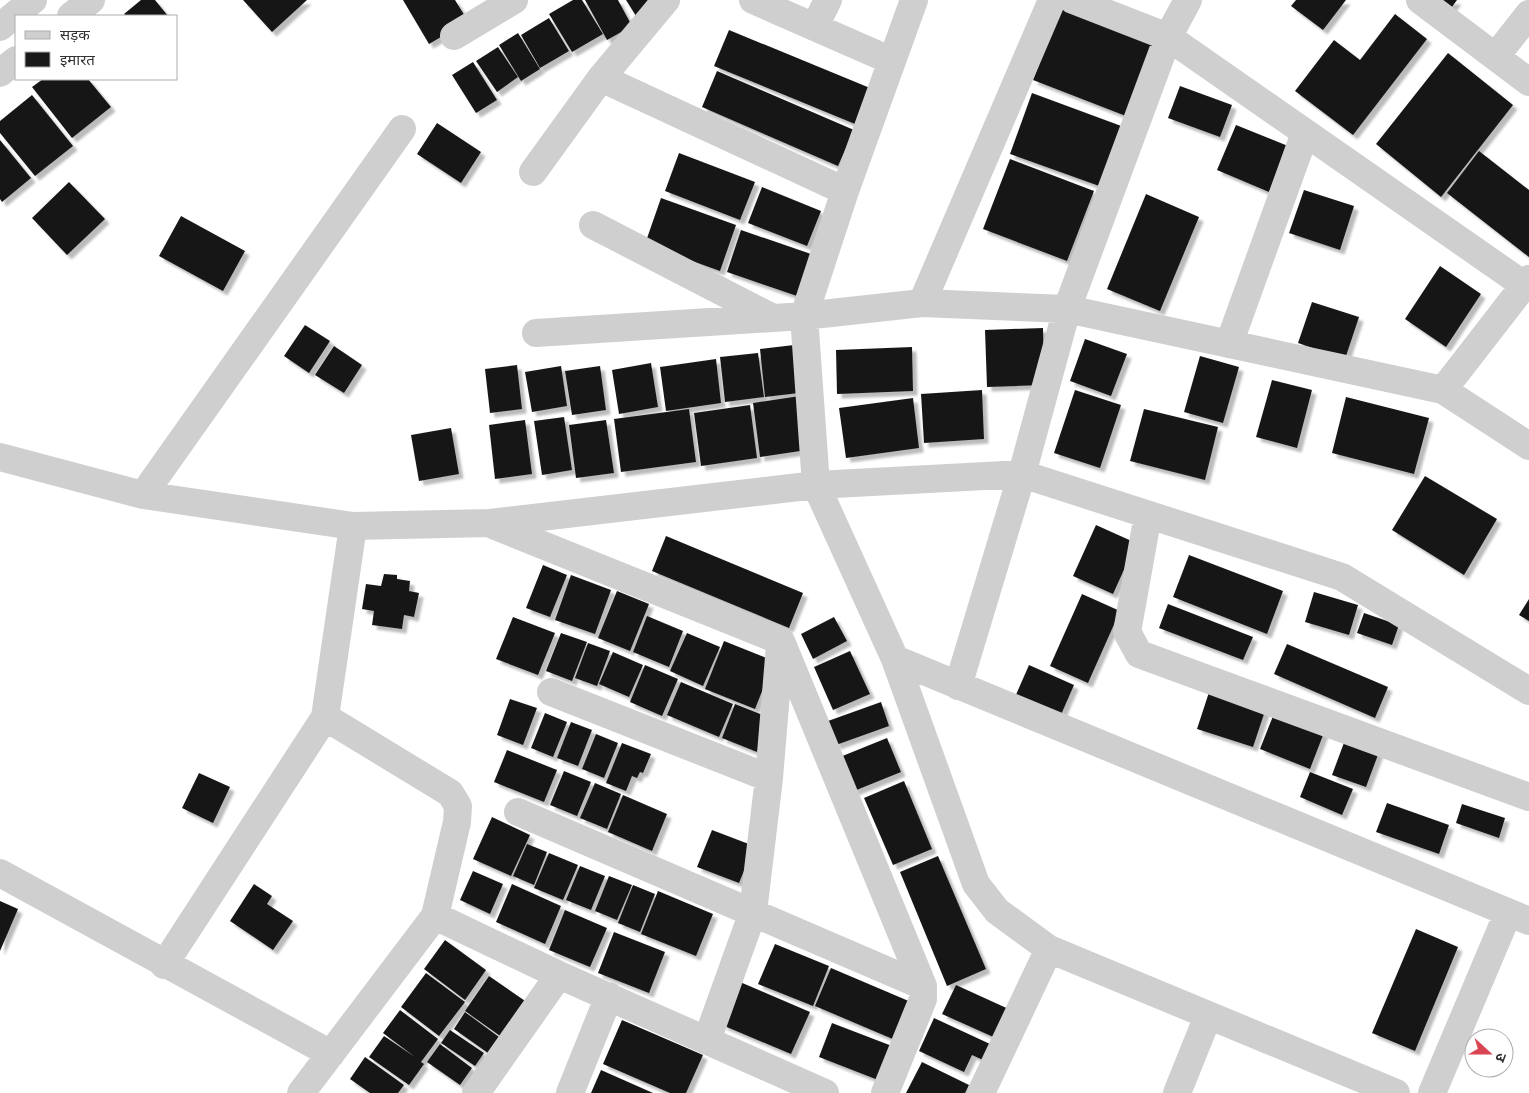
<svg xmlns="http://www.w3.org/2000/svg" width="1529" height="1093" viewBox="0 0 1529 1093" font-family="Karla,'Noto Sans Devanagari',sans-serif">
	<defs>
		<filter id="shadow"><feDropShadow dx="4.5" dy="4.5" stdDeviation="1" flood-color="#0004"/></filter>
	</defs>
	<rect width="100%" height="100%" fill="#fff"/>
	<path fill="#191919" filter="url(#shadow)" d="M141 0H155L168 16H126L124 14Z
		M243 0H307L272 32Z
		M403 0H455L468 21 429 44Z
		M573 0H582L603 34 572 52 549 14Z
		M585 0H618L632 26 607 40Z
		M626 0H651L636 16Z
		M1296 0H1346L1323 30 1291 6Z
		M1435 0H1457L1449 11Z
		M1061 8 1159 47 1131 118 1033 80Z
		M1395 14 1427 39 1353 135 1295 91 1334 40 1360 60Z
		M549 18 569 51 540 68 521 35Z
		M729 30 870 88 855 124 714 66Z
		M518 33 540 69 521 81 499 45Z
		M498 47 518 77 497 92 476 61Z
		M1448 53 1513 105 1441 197 1376 144Z
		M473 62 497 100 476 113 452 75Z
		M717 71 854 130 838 166 702 107Z
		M43 79H88L111 107 72 138 32 87Z
		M1180 86 1232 105 1220 137 1168 118Z
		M1032 93 1124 127 1102 187 1010 154Z
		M32 95 73 146 35 176 0 133V121Z
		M437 123 481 152 461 183 417 154Z
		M1236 125 1288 146 1269 192 1217 170Z
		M0 140 31 178 2 202 0 199Z
		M1479 151 1529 190V257L1447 193Z
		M679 153 755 182 740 220 665 191Z
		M1010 159 1094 191 1067 261 983 229Z
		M69 182 105 219 67 255 32 218Z
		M762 187 821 211 807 246 748 223Z
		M1304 190 1354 206 1340 250 1289 233Z
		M1146 194 1199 217 1160 311 1107 289Z
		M661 198 736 225 720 271 645 244Z
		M181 216 245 251 223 291 159 256Z
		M741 230 811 254 797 296 727 272Z
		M1440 266 1481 294 1446 347 1405 319Z
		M1312 302 1359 317 1345 359 1298 343Z
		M305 325 330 341 309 373 284 356Z
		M1043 328 1044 385 987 387 985 330Z
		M1085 339 1127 354 1111 396 1070 381Z
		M794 345 799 393 765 397 760 349Z
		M334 346 362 365 344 393 315 375Z
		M912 347 913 391 837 394 836 350Z
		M758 353 764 397 725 402 720 357Z
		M1200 356 1239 367 1223 423 1184 412Z
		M716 359 721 403 666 411 660 367Z
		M651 363 658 407 619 414 612 370Z
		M517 365 522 409 490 413 485 369Z
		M561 366 567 406 532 412 525 372Z
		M600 366 606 410 572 415 565 371Z
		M1272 380 1312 390 1297 448 1256 437Z
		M982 390 984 439 924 443 921 394Z
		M1075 390 1121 405 1100 468 1054 453Z
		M800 396 807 450 760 457 753 403Z
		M1346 397 1429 418 1414 474 1332 453Z
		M913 398 919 448 846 458 839 408Z
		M750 405 757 458 701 466 694 413Z
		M689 409 696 462 621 472 614 419Z
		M1144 409 1218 427 1205 480 1130 461Z
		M564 417 572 470 542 475 534 421Z
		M525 420 532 474 495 479 489 425Z
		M606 420 614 473 576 478 569 425Z
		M451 428 459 474 419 481 411 435Z
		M1425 476 1497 519 1464 575 1392 530Z
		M1096 525 1136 543 1113 594 1073 576Z
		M666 536 803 593 789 628 652 571Z
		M1189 555 1283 591 1267 634 1173 597Z
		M543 565 567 575 550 617 526 608Z
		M384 574 397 575V579L410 581 409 591 419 593 414 617 404 615 402 629 372 625 374 611 362 609 366 584 381 586Z
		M571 575 611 590 595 634 555 620Z
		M617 591 649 604 630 651 598 638Z
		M1314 592 1358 605 1349 635 1305 622Z
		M1082 594 1120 611 1088 683 1050 666Z
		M1529 599V621L1519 615Z
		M1168 604 1253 637 1243 660 1159 628Z
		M1364 613 1399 625 1392 645 1357 633Z
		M647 616 683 631 669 667 633 652Z
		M513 617 555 633 538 675 496 659Z
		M834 617 847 641 813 659 801 634Z
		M561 633 587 642 572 681 546 671Z
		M687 633 720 647 703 686 670 671Z
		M724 641 774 661 755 709 705 689Z
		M588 643 610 651 597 686 575 678Z
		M1287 644 1388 687 1375 718 1274 674Z
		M850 651 870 694 833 710 814 667Z
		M613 652 643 665 629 697 599 684Z
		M645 665 678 679 662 716 630 702Z
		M1029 665 1074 685 1060 717 1015 697Z
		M681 682 733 704 719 737 667 715Z
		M1212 683 1268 702 1253 747 1197 729Z
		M510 699 537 708 523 745 497 735Z
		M881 702 889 726 836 745 828 721Z
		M735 704 770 718 757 752 722 738Z
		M1275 711 1325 730 1310 769 1260 749Z
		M545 713 567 722 553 757 531 748Z
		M571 722 592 730 578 766 557 758Z
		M1348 732 1382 744 1366 787 1332 775Z
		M596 734 618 743 604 778 582 769Z
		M887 738 901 772 854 791 840 757Z
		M622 743 651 754 643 773 640 772 637 778 632 776 626 791 606 783Z
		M507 750 557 770 544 802 494 782Z
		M564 771 591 782 577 816 550 805Z
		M1310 772 1353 789 1342 815 1300 797Z
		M199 773 230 787 213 823 182 808Z
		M904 781 932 849 893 865 864 798Z
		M595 783 621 794 607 829 580 818Z
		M623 795 667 814 652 851 608 832Z
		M1387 803 1449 825 1439 854 1376 832Z
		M1462 804 1505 818 1499 838 1456 823Z
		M492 817 530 835 511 876 473 859Z
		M712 830 754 846 739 883 697 867Z
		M527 844 547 852 534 885 513 876Z
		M549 853 578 865 563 900 534 888Z
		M938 856 986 969 947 986 900 872Z
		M580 866 605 876 591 910 566 900Z
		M473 871 503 884 490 914 460 900Z
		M609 876 632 885 617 920 595 911Z
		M254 884 272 896 267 904 293 921 273 950 230 921Z
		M512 884 561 906 545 944 496 922Z
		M633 885 655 894 640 932 618 923Z
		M658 891 713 914 696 956 641 934Z
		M0 901 18 909 0 951Z
		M565 910 607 928 590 967 549 950Z
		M1416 929 1458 947 1415 1051 1372 1033Z
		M614 932 665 952 649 993 598 973Z
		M445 940 486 970 465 1000 424 969Z
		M775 944 829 966 813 1006 758 984Z
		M831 968 911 1002 895 1040 815 1006Z
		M426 973 465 1002 439 1036 401 1007Z
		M489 976 528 1003 503 1038 465 1011Z
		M740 982 810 1012 791 1054 722 1025Z
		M956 985 1013 1011 1000 1040 942 1014Z
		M400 1010 438 1039 421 1062 424 1064 409 1085 369 1057 384 1036 415 1057 383 1033Z
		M465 1012 499 1037 488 1053 454 1029Z
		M934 1018 990 1044 983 1060 972 1055 964 1072 919 1051Z
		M622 1020 703 1055 686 1093H670L603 1064Z
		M832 1023 892 1046 878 1080 819 1057Z
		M450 1030 484 1053 475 1066 441 1043Z
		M440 1044 472 1068 460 1085 427 1062Z
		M365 1057 404 1085 398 1093H370L350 1079Z
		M922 1062 969 1085 965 1093H906Z
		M601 1070 653 1093H591Z"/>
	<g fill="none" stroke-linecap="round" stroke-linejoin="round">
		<path stroke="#cfcfcf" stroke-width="28" d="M753 0 892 61
			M914 0 845 191 804 316 816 485 895 659 976 884 997 911 1049 949 1396 1093
			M1073 0 1168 37 1524 285
			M1420 0 1529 82
			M71 16 91 0
			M815 26 828 0
			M0 27 33 0
			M454 36 514 0
			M1496 56 1529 14
			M0 73 16 60
			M601 78 845 191
			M533 172 601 78 666 0
			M593 225 769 316
			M922 303 1052 0
			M536 333 804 316 922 303 1067 309 1443 390 1529 446
			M1229 344 1305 133
			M1443 390 1529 279
			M0 457 143 495 353 526 490 523 816 485 1022 474 1342 577 1529 691
			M143 495 402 129
			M1148 515 1127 632 1139 654 1529 797
			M493 525 781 641 923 986V999L885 1093
			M895 659 1529 921
			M958 686 1022 474 1067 309 1168 37 1188 0
			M551 692 769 778
			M518 812 923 986
			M0 873 331 1054
			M435 916 559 975 825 1093
			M164 965 325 717 353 526
			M707 1040 753 912 769 778 780 645
			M301 1093 435 916 457 822 458 806 450 793 325 717
			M476 1093 559 975
			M570 1093 609 996
			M981 1093 1049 949
			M1177 1093 1208 1016
			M1432 1093 1508 913"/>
	</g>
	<rect x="15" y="15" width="162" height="65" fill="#ffffff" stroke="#adadad"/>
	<rect x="25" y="31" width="25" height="8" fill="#cfcfcf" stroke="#adadad"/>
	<text x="60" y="40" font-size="15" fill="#323232">सड़क</text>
	<rect x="25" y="52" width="25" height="15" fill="#191919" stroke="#adadad"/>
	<text x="60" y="65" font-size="15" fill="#323232">इमारत</text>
	<g transform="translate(1489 1053) rotate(111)"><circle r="24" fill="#ffffff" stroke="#adadad"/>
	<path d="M0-4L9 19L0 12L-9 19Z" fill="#d94553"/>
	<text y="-8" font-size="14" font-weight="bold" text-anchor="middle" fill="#323232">उ</text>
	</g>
</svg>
